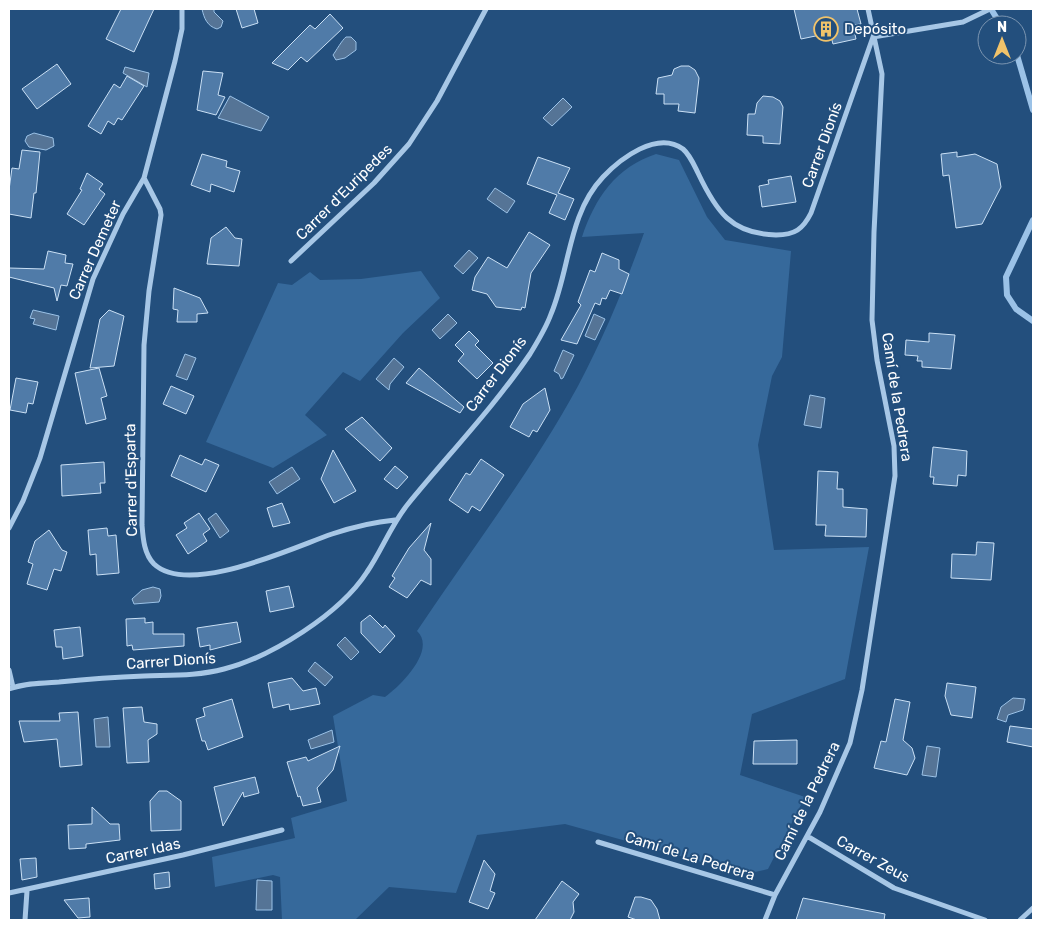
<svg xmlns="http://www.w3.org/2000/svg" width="1042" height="929" viewBox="0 0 1042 929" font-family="Rubik,sans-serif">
	<rect width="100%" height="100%" fill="#234f7d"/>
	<path fill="#36699b" d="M656 154 679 160 707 217 725 240 791 251 782 357 772 376 758 445 774 550 869 547 845 679 752 714 740 775 805 797 768 869 755 872 720 867 565 824 477 835 456 893 389 887 355 920H282L280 877 273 875 215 887 212 857 295 838 291 818 347 801 333 716 373 695 385 697C400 686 437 650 417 631 471 550 531 472 578 386 604 337 625 286 644 233L582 237C595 198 616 167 656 154Z
		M421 271 440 298 403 333 360 381 343 372 305 415 327 435 273 468 206 442 278 283 292 285 310 272 320 280 361 279Z"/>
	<path fill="#557496" stroke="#9bc2e7" d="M202 9H214V12L223 21 221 27 217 29C207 26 204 18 202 9Z
		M351 37 356 42V50L345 58 336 60 333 55C336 51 342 40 346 37Z
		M125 67 149 73 147 87 123 73Z
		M230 96 269 117 261 131 218 118Z
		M563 98 572 107 552 126 543 118Z
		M34 133 53 138 54 146 46 150 29 147 25 141 27 136Z
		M495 188 515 201 507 213 487 199Z
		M469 250 478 258 463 274 454 266Z
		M33 310 59 316 56 330 33 324 35 319 30 318Z
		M448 314 457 323 440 339 432 330Z
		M594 314 605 319 595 340 585 336Z
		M563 350 574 355 563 378 561 379 559 374 554 371Z
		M185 354 196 358 187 380 176 376Z
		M394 358 404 367 390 384 389 390 376 379Z
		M810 395 825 398 821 428 804 425Z
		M292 467 300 479 277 494 269 482Z
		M216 513 229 531 220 538 208 519Z
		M153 587 160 589 161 596 159 602 134 604 132 599 142 590Z
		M345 637 359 652 351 660 337 645Z
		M315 662 333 677 325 686 308 671Z
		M1013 698 1025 699 1023 710 1008 715 1006 722 997 719 1001 707Z
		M108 717 110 747H96L94 719Z
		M332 730 334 742 311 749 308 740Z
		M927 746 940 748 936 777 922 775Z
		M257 880 272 881V910H256Z"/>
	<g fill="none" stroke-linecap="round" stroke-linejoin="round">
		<path stroke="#9bc2e7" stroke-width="6" d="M991 9 1001 25
			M1017 55 1033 110
			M1033 220 1006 277 1007 295 1016 309 1033 321"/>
	</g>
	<path fill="#507ba8" stroke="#cae0f5" d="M121 9H154L134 52 106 39Z
		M236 9H254L258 23 242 28Z
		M794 9H857L861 24 853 25 856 39 833 44 830 33 801 39Z
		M330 14 343 28 307 62 301 57 288 70 272 63 310 25 315 29Z
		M57 64 71 84 37 109 22 89Z
		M681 66H689L695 70 699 78 695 113 678 111 679 104H664V94H656L658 78 672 75 674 69Z
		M203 71 223 73 218 95 225 97 216 115 197 110Z
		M127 76 144 86 122 120 118 118 114 125 108 121 101 134 88 126 114 84 120 88Z
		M763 96 773 97 780 101 783 107 780 144 763 143V136L747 135 748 114H755L757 103Z
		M22 150 40 152 36 193H34L31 218 9 214V190L12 168 19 169Z
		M957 152V157L975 154 997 164 1001 187 982 224 956 228 949 175 943 176 941 154Z
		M202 154 227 161 226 167 240 171 234 192 211 184 210 192 191 185Z
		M538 157 570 168 558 193 574 199 565 220 549 213 557 195 527 184Z
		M87 173 103 184 99 189 105 194 84 225 67 214 82 190 80 189Z
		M791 176 796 202 762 207 759 186 769 184 768 180Z
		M226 227 235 238 242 239 239 266 207 264 211 238Z
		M529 232 550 245 531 273 525 308 522 307 521 310 496 307 487 294 472 290 475 277 488 257 507 268Z
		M48 251 66 255 65 263 73 264 67 286 61 285 57 301 54 288 9 277V268L44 269Z
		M602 253 619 260V269L629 274 622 294 610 290 606 299 602 298 600 305 595 303 577 344 561 340 581 305 578 302 590 270 595 272Z
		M174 288 200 298 208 313 197 314V322H177L178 310 173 309Z
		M109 310 124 316 114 366 90 368 100 319Z
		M469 331 479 341 475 345 493 363 477 379 458 361 464 354 455 345Z
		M929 333 955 335 951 369 922 367V361H917L918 356 905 355 906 340 929 342Z
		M99 368 107 396 101 398 106 419 86 424 75 373Z
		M419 368 464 407 460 413 406 383Z
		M16 378 38 382 33 404 28 403 26 413 10 410Z
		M171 386 194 396 186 414 163 404Z
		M545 388 550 410 537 432 533 430 529 437 510 427 523 404Z
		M362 417 392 448 380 461 345 429Z
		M933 447 967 451 966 476 958 475 957 486 933 484 934 477H930Z
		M333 450 356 491 334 503 321 479Z
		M180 455 202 465 205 459 219 465 206 492 171 476Z
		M481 459 504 475 480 511 472 506 468 513 449 500 466 473 470 475Z
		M104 462 105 483H100L101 493 62 496 61 465Z
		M395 466 408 477 397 489 384 479Z
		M818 471 838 472 837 489H843V507L867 509 866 537 825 536 826 525H816Z
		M282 503 290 523 273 527 267 508Z
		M199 513 210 529 203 534 207 541 188 554 176 535 187 528 184 523Z
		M431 523 424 550 431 559V585L421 580 407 598 389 587 395 578 392 576 409 548Z
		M107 528 108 536 116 535 119 573 97 575 96 554 90 555 88 530Z
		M49 530 62 550 67 552 61 571 54 569 47 590 27 584 33 564 28 562 35 541Z
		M977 542 994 543 991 580 951 578 952 554 976 555Z
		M289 586 294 607 270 612 266 591Z
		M370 615 383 628 385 625 395 636 380 653 361 633V622Z
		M145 618V623L153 622V634H184V646L133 650 132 645 127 646 126 619Z
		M237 622 241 642 210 650V645L200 647 197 628Z
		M80 627 83 656 63 659 62 647H56L54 630Z
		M292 678 303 691 316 688 320 704 290 710 289 704 273 708 268 683Z
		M947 683 976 687 972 718 951 715 945 696Z
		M232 699 243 737 208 750 205 741H202L196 719 205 716 203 708Z
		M895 699 910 702 903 740 912 748 915 758 907 775 874 768 881 741 886 742Z
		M142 707 144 722 157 724V734L148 740 149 762 127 763 123 708Z
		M78 712 82 765 60 767 57 739 24 742 19 721H60L59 713Z
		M1010 726 1033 729V747L1007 742Z
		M797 740V764H753L754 741Z
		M340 746 333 770 317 788 321 802 303 806 300 796 298 797 287 762 306 757 308 761Z
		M255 777 259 793 244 797 243 792 223 826 214 787Z
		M159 791H167L181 801V830L151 831 150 801Z
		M92 807 110 824H119L120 840 86 844V848L69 849 68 825 92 824Z
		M36 858 37 877 22 880 20 859Z
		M484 860 495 874 490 891 495 893 488 909 469 902Z
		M169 872 170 887 155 889 154 874Z
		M562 881 579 894 573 902 574 912 570 920H535Z
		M635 897H641L651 900 657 909 660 920H637L628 917Z
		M89 898 90 917 78 918 64 900Z
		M803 898 885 914 884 920H796Z"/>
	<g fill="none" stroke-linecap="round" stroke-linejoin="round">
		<path stroke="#a7c7e6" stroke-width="5" d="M873 37 963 22 990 9
			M144 178 160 209 161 215 149 291 144 345 142 525C143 538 144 554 154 564 189 597 294 547 332 534 353 527 374 522 395 520
			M291 261 374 183 409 144 437 101 486 9
			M9 528 23 501 40 458 93 279 123 214 144 178 175 61 182 29V9
			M9 670 13 687
			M9 689C25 683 43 683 59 682 88 679 116 677 144 676 171 675 198 676 224 669 271 657 340 614 367 572 382 550 391 525 408 504 448 455 494 407 530 354 538 341 546 328 551 314 570 269 568 214 603 177 620 159 657 130 683 149 690 155 694 165 698 173 716 211 731 234 776 235 795 235 803 229 811 213L873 37
			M807 836 894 888 985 920
			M598 842 775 895
			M9 893 183 855 282 830
			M25 920 27 891
			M765 920 775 895 820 812 850 743 862 690 895 476 894 446 877 360 872 320 874 232 882 74 868 9
			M1020 920 1033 908"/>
	</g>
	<defs>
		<g id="building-ring" transform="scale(1.25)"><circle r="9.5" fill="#234f7d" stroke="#f1c36a" stroke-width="1.5"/><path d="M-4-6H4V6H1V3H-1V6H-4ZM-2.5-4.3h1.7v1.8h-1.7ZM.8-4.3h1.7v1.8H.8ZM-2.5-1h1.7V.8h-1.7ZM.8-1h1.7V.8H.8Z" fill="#f1c36a"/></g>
	</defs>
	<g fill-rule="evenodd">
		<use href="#building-ring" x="826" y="29"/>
	</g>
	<g text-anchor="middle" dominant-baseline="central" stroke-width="4" stroke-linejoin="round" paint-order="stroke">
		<g font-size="15" fill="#fff" stroke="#234f7d" text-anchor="start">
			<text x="844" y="29">Depósito</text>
		</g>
		<g font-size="15" fill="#fff" stroke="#234f7d">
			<text transform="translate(822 145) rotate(-70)">Carrer Dionís</text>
			<text transform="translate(344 192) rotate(-45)">Carrer d'Euripedes</text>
			<text transform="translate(95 250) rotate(-66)">Carrer Demeter</text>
			<text transform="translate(496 374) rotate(-53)">Carrer Dionís</text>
			<text transform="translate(897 397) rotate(81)">Camí de la Pedrera</text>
			<text transform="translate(131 480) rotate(-91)">Carrer d'Esparta</text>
			<text transform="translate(171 661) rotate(-4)">Carrer Dionís</text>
			<text transform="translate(807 801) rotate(-64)">Camí de la Pedrera</text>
			<text transform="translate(143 851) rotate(-12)">Carrer Idas</text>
			<text transform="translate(690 856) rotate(17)">Camí de La Pedrera</text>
			<text transform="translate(873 859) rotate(29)">Carrer Zeus</text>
		</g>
	</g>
	<rect width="1042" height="929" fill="none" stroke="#ffffff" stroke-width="20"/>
	<g transform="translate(1002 40)"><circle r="24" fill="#234f7d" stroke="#7b95b1"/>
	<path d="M0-4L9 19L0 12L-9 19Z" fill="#f1c36a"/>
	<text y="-8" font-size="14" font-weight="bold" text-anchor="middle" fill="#ffffff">N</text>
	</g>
</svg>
